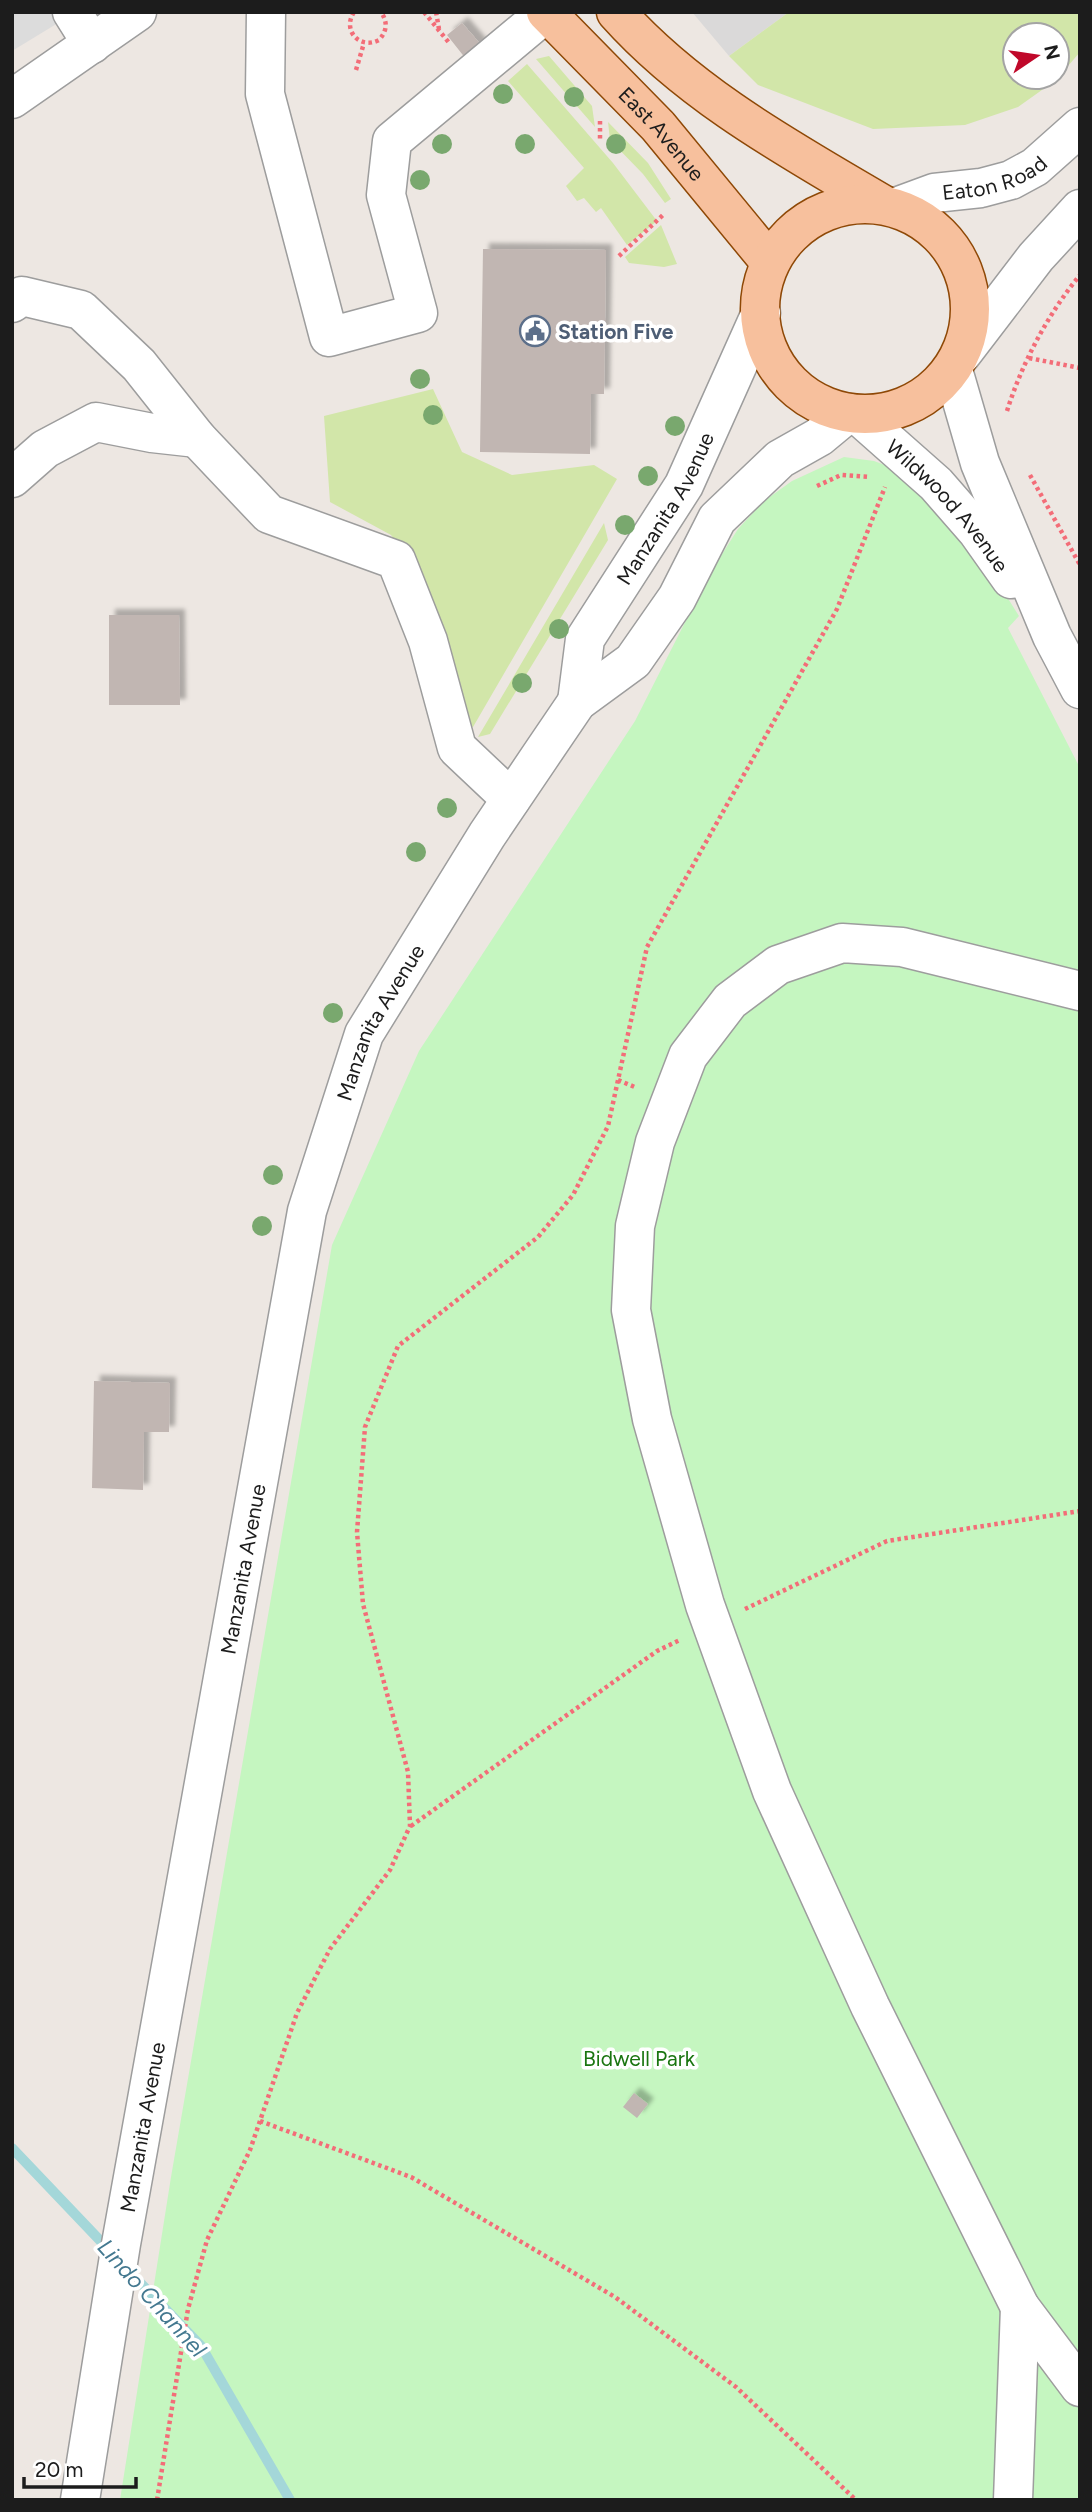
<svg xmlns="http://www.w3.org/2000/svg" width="1092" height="2512" viewBox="0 0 1092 2512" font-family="Figtree,sans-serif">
	<defs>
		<filter id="shadow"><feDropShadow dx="6" dy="-6" stdDeviation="2" flood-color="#0004"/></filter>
	</defs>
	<rect width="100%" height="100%" fill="#ede7e2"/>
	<path fill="#dad9d9" d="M692 12H789L729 56Z"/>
	<path fill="#d2e6a9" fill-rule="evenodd" d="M789 12H1080V52L1056 80 1018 107 965 125 873 129 758 85 729 56ZM1015 35H1057V77H1015Z
		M549 56 592 106 595 127 536 59Z
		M527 64 613 163 657 221 627 245 601 208 596 212 584 198 577 201 566 186 584 168 508 81Z
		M608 122 648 163 671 199 665 203 643 174 610 140Z
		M661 225 677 264 664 267 629 263 625 257Z
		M433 389 462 452 512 475 594 465 617 479 473 727 462 722 425 581 391 535 330 502 324 416Z
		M604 523 608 540 490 734 478 737Z"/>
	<path fill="#c5f6c0" d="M844 457 874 461 909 474 974 544 1019 616 1008 628 1080 768V2500H120L171 2177 332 1245 419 1051 635 721 710 573 738 529 764 501 792 481Z"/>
	<path fill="#dcdcdc" d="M12 12H51L58 23 12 51Z"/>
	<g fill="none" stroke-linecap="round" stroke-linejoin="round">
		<path stroke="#a4d7d9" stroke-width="10" d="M12 2148 111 2252
			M127 2269 201 2346 290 2500"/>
	</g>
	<path fill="#c1b6b2" filter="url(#shadow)" d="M462 23 482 46 466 59 447 35Z
		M483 249 606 250 604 394H591L590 454 480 452Z
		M109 615H179L180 705H109Z
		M94 1381 170 1383 169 1432H144L143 1490 92 1488Z
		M634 2093 648 2104 637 2118 623 2107Z"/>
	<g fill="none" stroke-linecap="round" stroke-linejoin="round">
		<g stroke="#9d9d9d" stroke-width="41">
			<g id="minor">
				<path d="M72 12 92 44"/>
				<path d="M266 12 265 94 329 337 418 313 386 195 392 141 547 12"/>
				<path d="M12 99 137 12"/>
				<path id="s1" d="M896 207 934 193 981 188 1011 180 1035 167 1080 127"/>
				<path d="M12 303 22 296 81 310 139 365 197 438 269 514 396 560 428 641 457 748 511 799"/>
				<path d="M961 355 1036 257 1080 209"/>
				<path d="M953 370 980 463 1052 636 1080 689"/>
				<path id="s2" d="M858 415 936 484 977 531 1011 579"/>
				<path d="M12 478 45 449 96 422 152 433 197 438"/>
				<path id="s3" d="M577 702 585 639 684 485 761 313"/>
				<path d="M1080 991 902 947 842 943 778 965 730 1001 688 1056 655 1142 635 1226 631 1310 652 1419 705 1605 772 1791 870 2006 1020 2307 1080 2387"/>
				<path id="s4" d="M80 2500 121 2244 307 1211 364 1034 487 835 539 758 577 702 633 661 677 598 717 519 780 459 819 437 848 413"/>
				<path d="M1013 2500 1020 2307"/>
			</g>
		</g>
		<g stroke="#8e4806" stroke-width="41">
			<g id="major">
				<path id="s5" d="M546 12 658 126 770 262"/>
				<path d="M616 12C690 95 789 149 884 205"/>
				<circle cx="865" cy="309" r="105"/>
			</g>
		</g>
		<path stroke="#f36d78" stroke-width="4.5" stroke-dasharray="3.5 3.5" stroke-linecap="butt" d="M354 12C342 30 359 50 379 40 387 31 388 22 381 12
			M424 12 450 44
			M436 12 439 29
			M356 70 364 43
			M600 121V141
			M619 256 663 215
			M1029 358 1080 368
			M1007 411C1022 363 1048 314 1080 275
			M1030 475 1080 565
			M817 486 841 475 869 477
			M618 1080 637 1088
			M745 1609 887 1541 1080 1511
			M411 1826 657 1651 680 1640
			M260 2121 411 2177 615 2297 736 2387 856 2500
			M157 2500 188 2309 207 2240 250 2150 297 2013 330 1949 390 1870 410 1826 408 1772 363 1604 357 1532 365 1427 398 1346 538 1237 573 1195 608 1126 647 947 837 609 885 487"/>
		<use href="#minor" stroke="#fff" stroke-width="38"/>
		<use href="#major" stroke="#f7c09d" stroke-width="38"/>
	</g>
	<g fill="#79a86e">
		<circle cx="503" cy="94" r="10"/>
		<circle cx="574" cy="97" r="10"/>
		<circle cx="442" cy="144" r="10"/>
		<circle cx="525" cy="144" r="10"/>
		<circle cx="616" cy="144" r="10"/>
		<circle cx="420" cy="180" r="10"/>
		<circle cx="420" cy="379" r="10"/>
		<circle cx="433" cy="415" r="10"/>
		<circle cx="675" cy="426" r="10"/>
		<circle cx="648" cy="476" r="10"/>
		<circle cx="625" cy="525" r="10"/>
		<circle cx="559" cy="629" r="10"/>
		<circle cx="522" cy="683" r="10"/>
		<circle cx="447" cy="808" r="10"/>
		<circle cx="416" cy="852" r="10"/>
		<circle cx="333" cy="1013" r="10"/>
		<circle cx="273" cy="1175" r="10"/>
		<circle cx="262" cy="1226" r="10"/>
	</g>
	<defs>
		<g id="civic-ring" transform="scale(1.575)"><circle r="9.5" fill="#fff" stroke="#5c6f8a" stroke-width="1.5"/><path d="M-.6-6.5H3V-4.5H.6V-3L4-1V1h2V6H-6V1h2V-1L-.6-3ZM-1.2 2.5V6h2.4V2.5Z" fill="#5c6f8a"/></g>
	</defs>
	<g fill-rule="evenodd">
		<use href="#civic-ring" x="535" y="331"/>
	</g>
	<g text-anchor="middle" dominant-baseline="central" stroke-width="7" stroke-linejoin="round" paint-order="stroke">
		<g font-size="21" fill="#1c1c1c" stroke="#fff">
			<text stroke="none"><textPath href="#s5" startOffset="168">East Avenue</textPath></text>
			<text stroke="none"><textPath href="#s1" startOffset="103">Eaton Road</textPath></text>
			<text stroke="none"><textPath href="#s2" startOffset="128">Wildwood Avenue</textPath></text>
			<text stroke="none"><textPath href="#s3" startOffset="217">Manzanita Avenue</textPath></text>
			<text stroke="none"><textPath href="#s4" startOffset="1512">Manzanita Avenue</textPath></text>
			<text stroke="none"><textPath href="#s4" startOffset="945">Manzanita Avenue</textPath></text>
			<text stroke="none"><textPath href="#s4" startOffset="378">Manzanita Avenue</textPath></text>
		</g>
		<g font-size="21" font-weight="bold" fill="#4e5e75" stroke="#fff" text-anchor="start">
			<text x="558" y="331">Station Five</text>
		</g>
		<g font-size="21" fill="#1a7510" stroke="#fff">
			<text x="639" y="2058">Bidwell Park</text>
		</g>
		<g font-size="23" font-style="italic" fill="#447990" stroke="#fff">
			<text transform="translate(152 2298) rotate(48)">Lindo Channel</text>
		</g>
	</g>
	<rect width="1092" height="2512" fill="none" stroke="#1c1c1c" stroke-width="28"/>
	<g transform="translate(1036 56) rotate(77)"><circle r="33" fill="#ffffff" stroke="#a4a4a4" stroke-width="2"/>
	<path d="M0-5L12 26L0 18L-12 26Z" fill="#c0082a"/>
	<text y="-10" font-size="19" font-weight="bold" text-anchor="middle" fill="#1c1c1c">N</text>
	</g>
	<path d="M24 2477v10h112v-10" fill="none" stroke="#1c1c1c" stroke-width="3.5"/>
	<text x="35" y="2477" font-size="21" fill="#1c1c1c" stroke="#ffffff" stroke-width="5" paint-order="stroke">20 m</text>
</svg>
